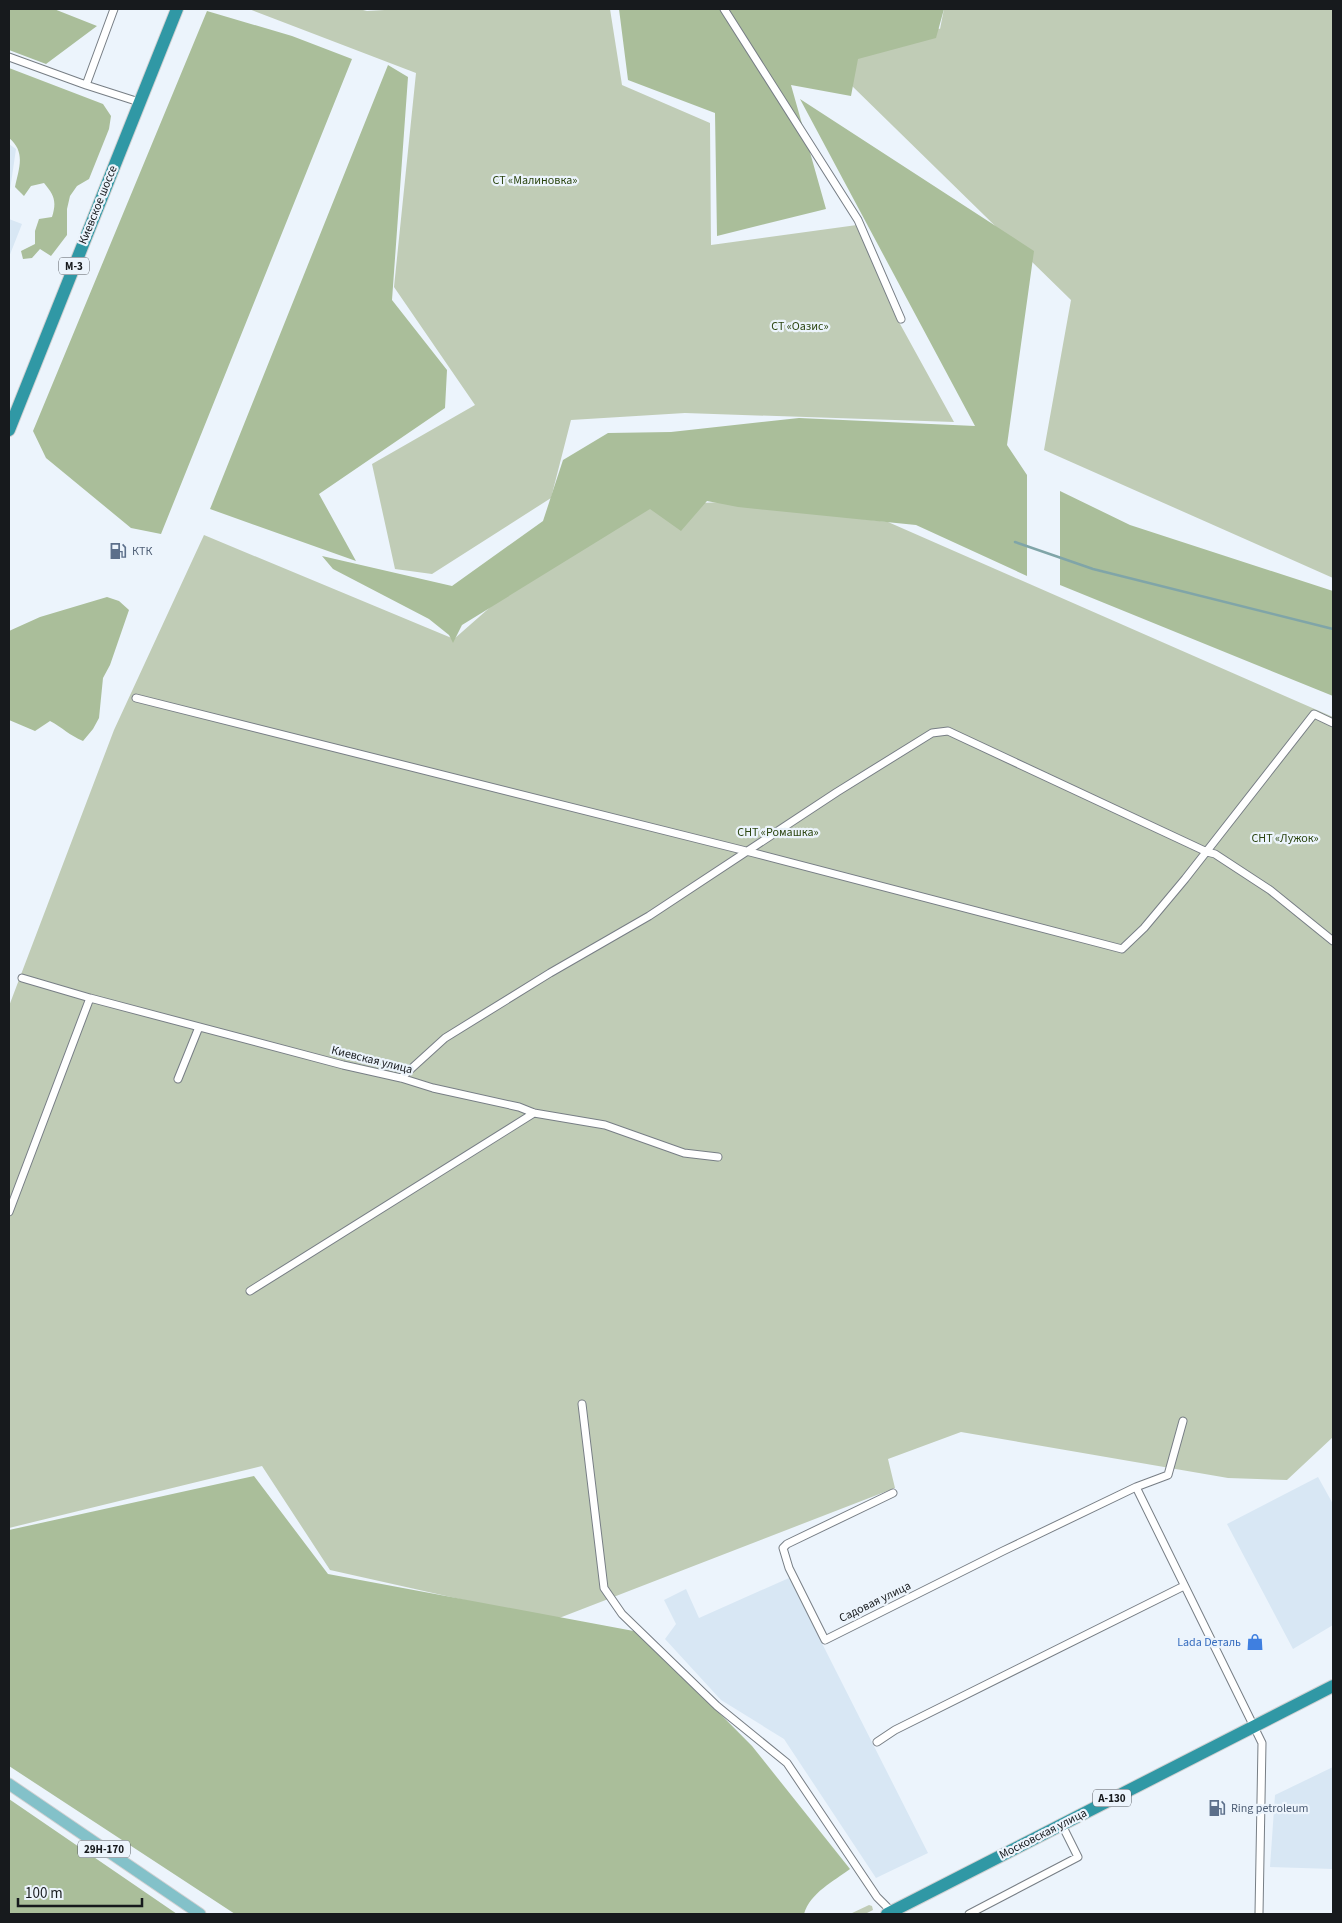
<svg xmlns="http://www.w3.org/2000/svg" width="1342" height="1923" viewBox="0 0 1342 1923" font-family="'Source Sans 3',sans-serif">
	<rect width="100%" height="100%" fill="#ecf4fc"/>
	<path fill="#d8e7f4" d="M9 144 16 149 9 197Z
		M9 219 22 224 9 257Z
		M1318 1477 1333 1504V1625L1293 1649 1227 1524Z
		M789 1578 928 1853 876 1878 784 1739 721 1700 665 1639 676 1624 664 1600 686 1589 699 1618Z
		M1333 1767V1869L1270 1867 1275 1795Z"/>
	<path fill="#c0ccb6" d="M249 9H359L367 11 402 9H610L622 85 710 123 711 245 857 225 894 313 954 422 685 413 571 420 551 498 432 574 395 569 372 464 475 405 394 287 416 73Z
		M871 9H891L940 29 944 9H1333V578L1044 450 1071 300 849 83Z
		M725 502 888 522 1333 717V1437L1287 1480 1228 1478 961 1432 888 1459 895 1488 554 1620 330 1570 262 1466 9 1528V1006L114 730 204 535 454 639 593 517 676 504Z
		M869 1905 872 1906 873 1910 865 1914H850Z"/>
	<path fill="#aabe9a" d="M9 9H54L97 26 46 64 9 50Z
		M619 9H944L936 38 858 59 851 96 791 85 826 209 717 236 715 113 628 80Z
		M207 11 292 36 352 59 161 534 131 528 46 458 33 431Z
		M388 65 408 77 392 300 447 370 445 408 319 494 356 561 210 509Z
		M9 68 103 104 111 116 109 129 89 179 77 186 70 196 67 209V235L51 256 40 249 32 258 23 259 21 251 35 244V231L39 219 52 217C57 201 54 195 44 183L31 186 24 196 15 187C19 168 26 152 9 138Z
		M800 99 1034 251 1007 445 1027 475V576L916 525 738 507 707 501 681 531 650 509 462 625 453 643 449 635 429 619 333 569 322 556 452 586 543 521 563 460 608 433 671 432 799 418 975 426Z
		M1060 491 1130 525 1333 591V696L1060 585Z
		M107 597 119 601 129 610 110 665 103 678 99 718 93 729 83 741C69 735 63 728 50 721L35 731 9 720V631L40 617Z
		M254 1476 328 1574 639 1632 752 1746 850 1869C834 1881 810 1893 804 1914H235L9 1766V1530Z
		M9 1799 177 1914H9Z"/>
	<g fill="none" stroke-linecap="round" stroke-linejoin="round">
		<path stroke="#80a5a8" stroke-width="2.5" d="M1015 542 1093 569 1333 629"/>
		<g stroke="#777e85" stroke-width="9">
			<path id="street" d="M724 9 858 220 901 319
				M9 57 86 85 139 102
				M86 85 114 9
				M136 698 746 851 1122 949 1144 928 1185 879 1314 714 1333 723
				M22 978 90 998 343 1065 401 1078 433 1088 519 1107 534 1113 605 1125 684 1153 718 1157
				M401 1078 445 1038 550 973 649 916 837 792 932 733 948 731 1207 852 1215 854 1270 890 1333 941
				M178 1079 199 1027
				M9 1212 90 998
				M250 1291 534 1113
				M582 1404 604 1588 622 1614 717 1706 787 1763 877 1897 892 1912
				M1183 1421 1168 1475 1136 1487 1262 1743 1259 1914
				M893 1493 787 1544 783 1548 789 1568 825 1640 1003 1551 1136 1487
				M877 1742 895 1730 1184 1586
				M969 1914 1078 1857 1062 1825"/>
		</g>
		<g stroke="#d1d1d2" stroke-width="13">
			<path id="primary" d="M9 1784 200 1914"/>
		</g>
		<g stroke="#d1d1d2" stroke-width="14">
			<path id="highway" d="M9 430 177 9
				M887 1914 1333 1686"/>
		</g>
		<use href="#street" stroke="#fff" stroke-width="7"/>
		<use href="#primary" stroke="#83c1c9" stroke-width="11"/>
		<use href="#highway" stroke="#3098a5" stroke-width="12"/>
	</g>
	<defs>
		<g id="fuel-bare" transform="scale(1.35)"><path d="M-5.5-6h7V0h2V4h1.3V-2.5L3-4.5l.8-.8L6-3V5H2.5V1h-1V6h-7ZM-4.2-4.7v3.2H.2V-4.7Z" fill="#5c6f8a" stroke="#ecf4fc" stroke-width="2.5" paint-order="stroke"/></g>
		<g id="shop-bare" transform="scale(1.35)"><path d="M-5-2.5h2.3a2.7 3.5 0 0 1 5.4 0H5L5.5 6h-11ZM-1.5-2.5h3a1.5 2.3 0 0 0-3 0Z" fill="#3f7fe0" stroke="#ecf4fc" stroke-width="2.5" paint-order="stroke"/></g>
	</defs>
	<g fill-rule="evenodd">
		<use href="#fuel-bare" x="118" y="551"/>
		<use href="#shop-bare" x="1255" y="1642"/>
		<use href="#fuel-bare" x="1217" y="1808"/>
	</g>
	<g text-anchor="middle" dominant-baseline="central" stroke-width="4.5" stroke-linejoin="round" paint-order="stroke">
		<g fill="#ecf4fc" stroke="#575b60" stroke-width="1">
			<rect x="59" y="257.5" width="30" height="17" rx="4"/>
			<rect x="1093" y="1789.5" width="38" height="17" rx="4"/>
			<rect x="78" y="1840.5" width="52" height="17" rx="4"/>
		</g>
		<g font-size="11" font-weight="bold" fill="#171a1d">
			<text x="74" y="266">М-3</text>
			<text x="1112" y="1798">А-130</text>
			<text x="104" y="1849">29Н-170</text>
		</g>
		<g font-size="12" fill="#2c4611" stroke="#ecf4fc">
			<text x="535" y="180">СТ «Малиновка»</text>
			<text x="800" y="326">СТ «Оазис»</text>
			<text x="778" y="832">СНТ «Ромашка»</text>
			<text x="1285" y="838">СНТ «Лужок»</text>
		</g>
		<g font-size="12" fill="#171a1d" stroke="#ecf4fc">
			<text transform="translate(98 205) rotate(-68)">Киевское шоссе</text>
			<text transform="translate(372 1060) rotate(14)">Киевская улица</text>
			<text transform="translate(875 1602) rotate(-26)">Садовая улица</text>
			<text transform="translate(1043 1834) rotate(-27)">Московская улица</text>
		</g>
		<g font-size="12" fill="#4e5e75" stroke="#ecf4fc" text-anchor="start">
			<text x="132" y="551">КТК</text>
			<text x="1231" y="1808">Ring petroleum</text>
		</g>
		<g font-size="12" fill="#366cbe" stroke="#ecf4fc" text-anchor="end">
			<text x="1241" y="1642">Lada Dеталь</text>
		</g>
	</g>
	<rect width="1342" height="1923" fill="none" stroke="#171a1d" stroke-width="20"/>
	<path d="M18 1898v8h124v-8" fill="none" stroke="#171a1d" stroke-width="2.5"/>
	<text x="25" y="1898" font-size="15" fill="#171a1d" stroke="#ecf4fc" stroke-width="4" paint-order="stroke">100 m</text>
</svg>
